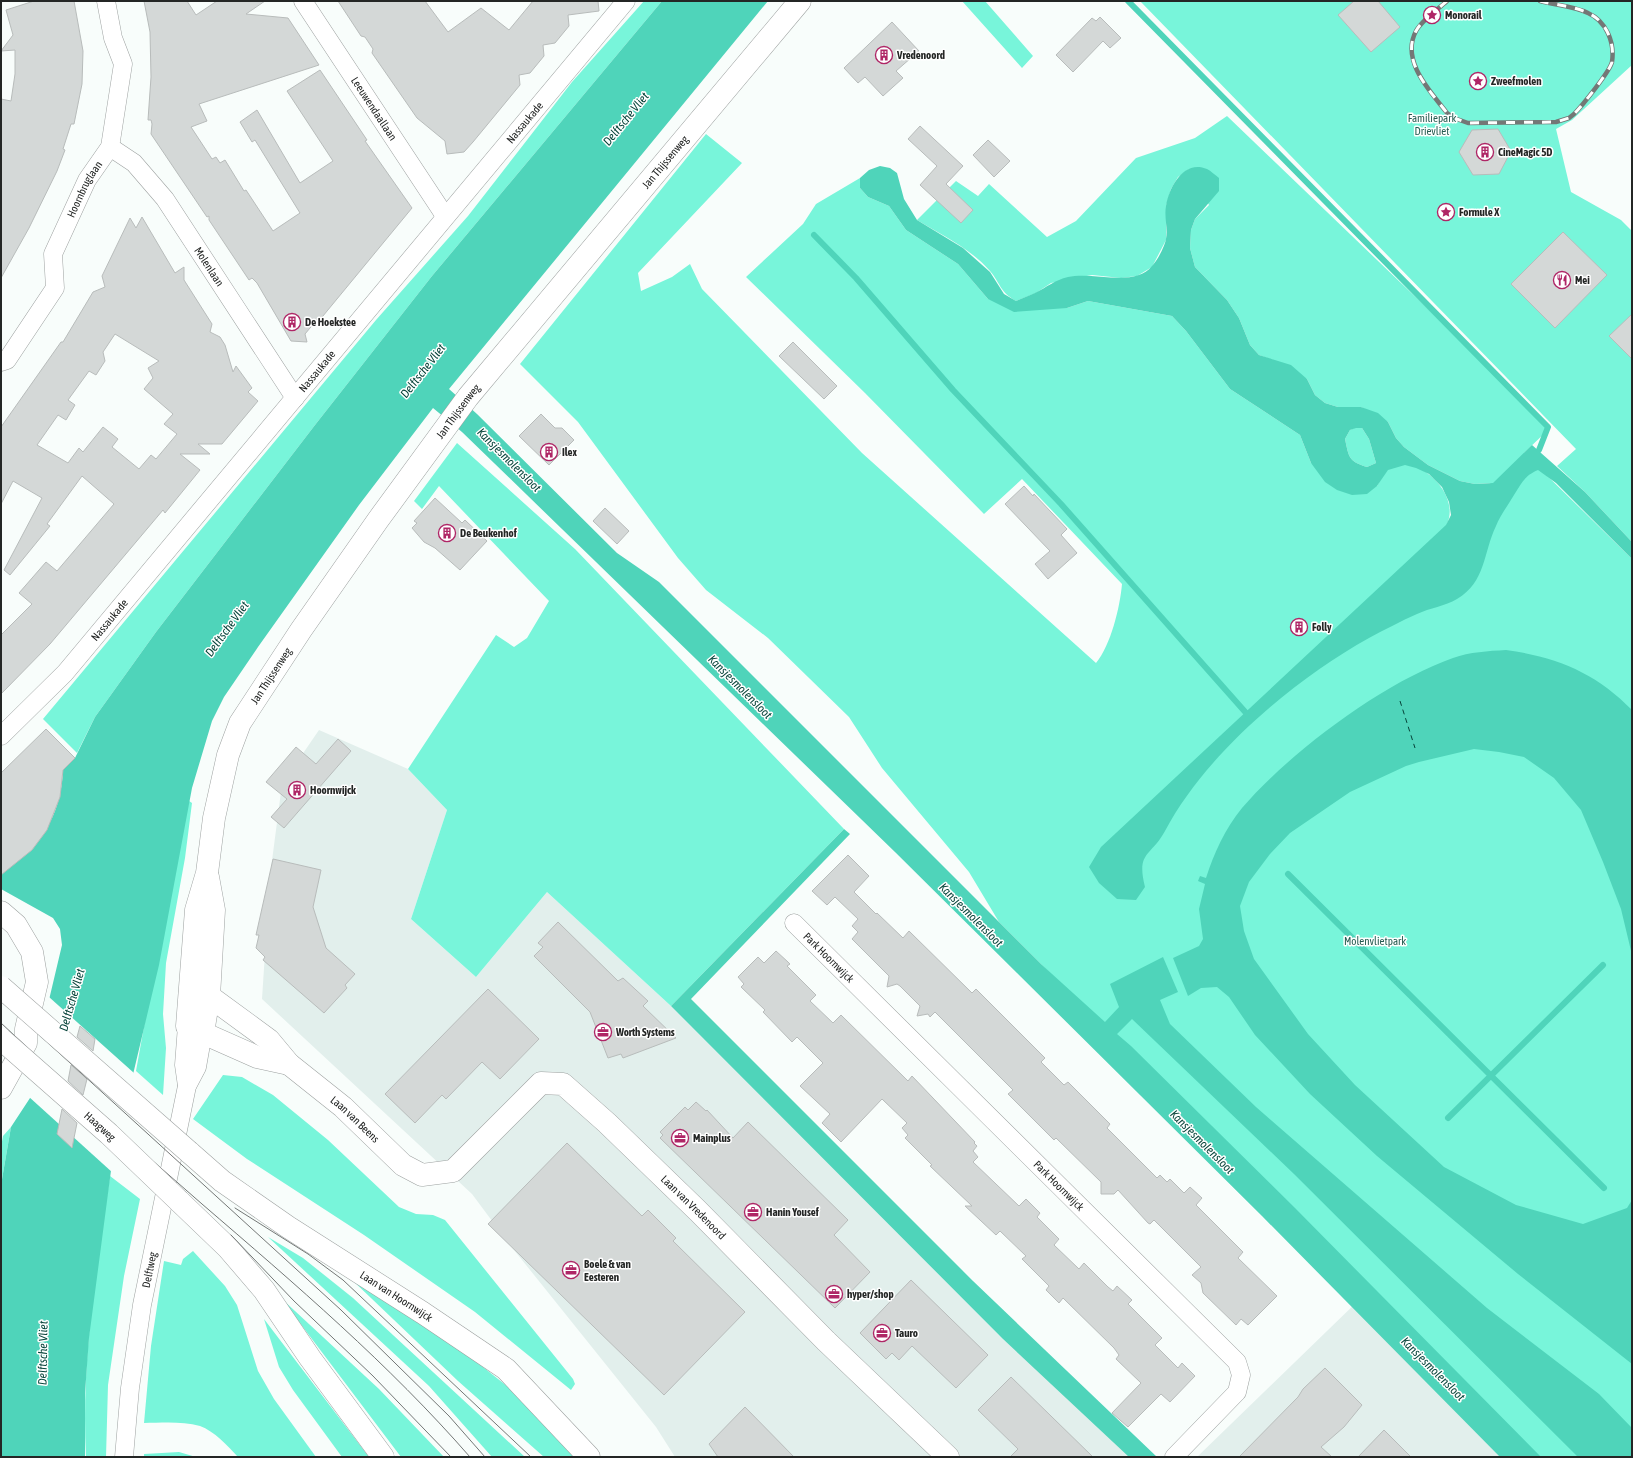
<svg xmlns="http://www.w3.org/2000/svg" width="1633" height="1458" viewBox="0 0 1633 1458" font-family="'Asap Condensed',sans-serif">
	<rect width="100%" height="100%" fill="#f8fdfb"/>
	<path fill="#e2efec" d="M319 730 408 769 447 810 411 919 476 977 547 892 671 1006 1003 1339 1138 1457H675L656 1427 510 1245 472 1194 262 999 270 876 282 784Z
		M1360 1299 1518 1457H1197Z"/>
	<path fill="#78f5da" d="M644 1H662L432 276 315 425 156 632 95 717 77 753 43 719 376 320 468 216 572 82Z
		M962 1H985L1033 56 1022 68Z
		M1140 1H1632V65L1572 120 1556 129 1571 192 1621 220 1632 231V542L1585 492 1557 466 1576 449Z
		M1227 116 1551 427 1524 453 1632 559V1457H1532L999 922 969 872 882 768 849 717 768 638 706 590 678 558 578 422 520 364 706 134 742 163 638 273 641 291 672 277 690 264 702 289 862 453 1096 663C1111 645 1120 607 1122 584L1022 479 984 514 865 393 746 277 803 224 816 204 860 178V188L868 197 889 206 906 230 958 264 988 299 1067 308 1088 301 1172 316 1186 331 1230 389 1300 435 1311 463 1377 486C1380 481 1383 474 1387 470 1411 449 1462 491 1447 524L1491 483 1475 484 1460 481 1428 465 1404 447 1396 438 1388 422 1361 407H1338L1325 403 1315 395 1307 379 1273 360 1259 355 1250 345 1239 318 1227 300 1195 267 1190 248 1191 230 1195 219 1209 205 1189 169 1178 177 1171 189 1166 206V240L1152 267 1137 276 1121 278 1092 275 1051 283 1036 293 1016 301C999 291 1001 284 990 271 971 249 942 235 917 220L956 181 978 196 989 184 1047 237 1076 221 1136 158 1195 138Z
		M1356 427 1362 428 1369 439 1376 463 1367 467C1348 461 1349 457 1345 439L1350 430Z
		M457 443 575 549 844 829 671 1006 547 892 476 977 411 919 447 810 408 769 496 635 514 647 527 638 549 601 439 486 422 509 414 501Z
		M189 801 192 803 185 858 166 963 163 1014 166 1048 163 1095 136 1071 158 949Z
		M223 1075 242 1077 273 1095 328 1140 399 1207 416 1214 433 1215 445 1220 573 1379 575 1384 571 1390 475 1312 364 1235 247 1159 193 1119Z
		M11 1127 1 1185V1147L3 1136Z
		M110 1176 140 1199 124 1276 108 1385 106 1457H86C81 1362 96 1269 110 1176Z
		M268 1237 303 1258 353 1298 525 1457H492L429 1386Z
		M193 1251 225 1286 237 1305 258 1371 274 1399 316 1457H238C228 1446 214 1431 200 1426 182 1421 161 1423 144 1423L151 1346 164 1261 181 1265 183 1259Z
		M350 1278 449 1340 517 1394 578 1457H544L458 1381Z
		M281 1298 379 1389 444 1457H401Z
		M264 1319 369 1457H342L293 1390 279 1367Z
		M179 1452 196 1457H144V1454Z"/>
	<path fill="#4fd4ba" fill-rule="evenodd" d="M662 1H768L449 389 477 414 617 553 659 582 1041 964 1105 1022 1119 1007 1110 984 1163 957 1178 992 1160 1000 1170 1024 1256 1107 1487 1308 1599 1394 1632 1428V1457H1578L1294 1174 1132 1019 1117 1034 1131 1046 1295 1208 1541 1457H1500L1262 1216 895 852 462 432 433 408 359 505 258 647 224 697 212 721 192 788 159 965 112 1163 89 1338 85 1393V1457H1V1185L11 1127 30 1098 40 1038 62 945 60 929 53 918 1 889V873C40 847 61 817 63 770L75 758 95 717 156 632 315 425 432 276Z
		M880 166 890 168 897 173 904 199 917 220 963 248 990 272 1004 294 1016 301C1022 298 1029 296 1035 293 1047 287 1055 280 1068 277 1093 271 1135 288 1152 266 1157 261 1165 246 1166 239 1168 228 1164 217 1166 206 1169 187 1184 159 1207 169 1211 171 1215 175 1219 178V191L1195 219 1191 230 1190 248 1195 267 1227 300 1239 318 1250 345 1259 355 1291 365 1307 379 1315 395 1325 403 1338 407H1361L1378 413 1388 422 1396 438 1404 447 1428 465 1460 481 1475 484 1493 483 1532 445 1585 492 1632 542V559L1556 483 1538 470C1524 476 1522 483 1514 495 1508 505 1500 516 1496 526 1483 553 1486 582 1457 599 1445 606 1430 608 1417 614 1401 621 1384 630 1369 638 1292 681 1206 754 1165 831 1151 857 1136 851 1145 887L1136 900 1117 899 1099 883 1089 867 1101 847 1446 525 1451 515 1449 502 1442 487 1429 474 1416 468 1405 465 1388 470 1377 486 1367 494 1352 495 1337 490 1325 482 1311 463 1300 435 1230 389 1186 331 1172 316 1088 301 1067 308 1014 312 988 299 958 264 906 230 889 206 868 197 860 188V178L869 170ZM1356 428H1362L1369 439 1376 463 1367 467C1348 461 1349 457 1345 439L1350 430Z
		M1506 650C1557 657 1596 673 1632 710V955L1621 909 1603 862 1581 810 1554 778 1524 757 1499 752 1474 749 1419 762 1406 766 1350 792 1290 833 1270 854 1249 882 1240 906 1244 931 1254 959 1308 1034 1355 1085 1444 1167 1516 1205 1583 1224 1627 1208 1632 1200V1364L1518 1274 1377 1156 1310 1094 1255 1035 1229 997 1217 987 1201 988 1188 996 1173 958 1199 946 1203 939 1199 909 1205 884 1198 881 1200 876 1206 878C1214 853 1225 829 1242 808 1290 752 1384 682 1453 658 1470 652 1488 651 1506 650Z
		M844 829 850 834 691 999 973 1281 1157 1457H1129L1003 1339 671 1006Z"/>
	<path fill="#f8fdfb" d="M49 997 134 1073 113 1173 28 1096 39 1038Z"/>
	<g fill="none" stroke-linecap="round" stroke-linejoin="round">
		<path stroke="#4fd4ba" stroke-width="6" d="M1128 1 1548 427 1539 450
			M814 235 856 278 953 390 1061 504 1247 714
			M1288 874 1604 1188
			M1448 1118 1603 965"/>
		<path stroke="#064339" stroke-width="1" stroke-dasharray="5 4" stroke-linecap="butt" d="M1400 701 1415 748"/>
	</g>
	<path fill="#d4d8d7" stroke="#b8bcbb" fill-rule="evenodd" d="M34 1H74L83 51 82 84 74 124H71L63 149 65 150 57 171 29 228 1 278V99L11 101 15 74V50L1 51 13 35 6 10Z
		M144 1H187L196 15 217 1H265L246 14 288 18 319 65 199 104 207 121 191 127 212 159 216 157 220 163 225 160 244 191 246 190 273 231 300 213 255 140 252 142 240 122 257 110 300 183 333 161 287 91 320 70 367 140 365 141 412 208 318 322H315L305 334 307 342 291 341 257 283 252 278 249 280 209 220V216L207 217 151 134 152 124 151 120H148L151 77 150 32Z
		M338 1H425L448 32 481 8 509 30 533 1H598L599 11 568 15 569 26 555 43 543 45 544 56 530 73 519 75 520 85 473 142 464 152 447 154 445 141 417 118 372 53 373 49 365 37 361 36Z
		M1354 1H1378L1400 27 1371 52 1338 15Z
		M1100 17 1121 38 1110 48 1103 41 1073 72 1056 55 1092 18 1096 21Z
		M892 22 919 51 896 71 903 78 883 96 865 77 858 83 844 68Z
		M920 126 963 166 946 184 973 210 961 223 920 185 937 166 908 139Z
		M1498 129 1511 151 1499 174 1473 175 1459 152 1472 130Z
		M988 140 1010 161 994 177 973 155Z
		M142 217 175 273 184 267V280L212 324 210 332 220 337 225 345 233 372 236 366 252 388 248 392 258 401 222 444H198L210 454H180L200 470 165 513 163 510 50 644 1 694V635L32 604 19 593 46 562 57 571 114 504 82 476 47 524 50 526 10 575 4 570 42 498 13 481 1 504V427L61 342H63L93 292 105 287 102 276 130 218 136 228ZM115 334 159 361 148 368 153 378 144 389 173 414 164 424 177 434 156 459 151 455 139 469 112 447 118 439 103 427 83 452 79 448 68 463 37 445 58 415 66 420 75 405 68 400 89 371 96 375 105 361 103 352Z
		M1563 232 1607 275 1555 328 1511 284Z
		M1632 314V359L1609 336Z
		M793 342 837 386 824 399 779 356Z
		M541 414 555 428H562L574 440 549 465 519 436Z
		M1024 486 1033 496 1034 494 1067 529 1061 535 1077 553 1048 579 1035 564 1050 551 1005 504Z
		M435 498 462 523 465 520 487 541 460 570 435 548 424 542 412 528 417 523 414 521Z
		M605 508 629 531 617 544 593 521Z
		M46 729 75 758 63 770 60 797 47 830 32 850 1 875V773Z
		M338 739 351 751 284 828 271 817 287 799 266 782 296 747 316 764Z
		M848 855 869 876 854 892 876 914 877 913 903 938 909 931 972 993 976 989 1045 1058 1041 1062 1064 1085 1068 1082 1110 1124 1107 1128 1157 1178 1160 1175 1167 1182 1170 1179 1184 1193 1190 1187 1202 1198 1196 1205 1243 1252 1238 1258 1277 1296 1248 1325 1241 1319 1236 1325 1203 1293 1201 1283 1192 1275 1201 1267 1154 1220 1150 1224 1148 1223 1118 1190 1114 1194H1101V1182L1056 1138 1054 1140 1008 1094 1013 1090 935 1012 930 1017 928 1014 917 1016 920 1006 900 986 897 984 887 987 889 976 852 939 858 932 852 926 858 919 835 897 827 905 812 891Z
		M273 859 321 870 313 907 326 948 355 974 345 985 347 988 324 1013 263 960 265 957 256 948 259 935H256Z
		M558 922 618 981 623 978 648 1001 643 1006 676 1038 623 1058 621 1054 608 1058 590 1012 534 956 543 947 538 943Z
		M776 951 788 962 790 964 787 966 816 995 810 1001 833 1023 841 1015 908 1081 912 1076 975 1142 974 1143 977 1146 973 1151 978 1157 973 1162 1019 1206 1026 1199 1040 1213 1037 1217 1059 1239 1054 1245 1079 1269 1084 1263 1108 1287 1113 1291 1117 1286 1132 1300 1128 1304 1162 1338 1155 1345 1178 1368 1182 1363 1195 1376 1170 1402 1161 1394 1128 1427 1112 1413 1141 1383 1116 1359 1119 1355 1114 1348 1063 1298 1059 1303 1046 1290 1049 1286 1022 1259 1026 1256 1000 1231 996 1235 965 1206H972L930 1166 932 1165 905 1138 908 1135 902 1128 907 1123 882 1099 841 1142 822 1123 830 1114 800 1086 823 1063 797 1037 792 1042 763 1012 765 1010 741 987 744 984 738 977 758 957 764 963Z
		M488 989 539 1039 500 1079 482 1062 446 1099 442 1095 415 1123 385 1094Z
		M80 1026 95 1039 93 1051 77 1037Z
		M71 1065 87 1079 83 1095 68 1081Z
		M696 1102 706 1111 707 1110 733 1138 748 1122 848 1220 834 1235 870 1272 835 1308 660 1138 663 1135 660 1132 685 1107 688 1110Z
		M62 1109 77 1123 72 1148 57 1134Z
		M567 1143 642 1216 648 1210 676 1238 673 1241 745 1312 664 1395 488 1224Z
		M911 1280 988 1355 956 1388 912 1346 899 1360 892 1353 886 1359 860 1333Z
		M1325 1368 1362 1405 1344 1427 1321 1447 1332 1457H1239L1298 1397 1303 1389Z
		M1011 1377 1093 1457H1010L1018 1449 978 1410Z
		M745 1407 794 1457H718L709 1444Z
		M1384 1430 1411 1457H1358Z"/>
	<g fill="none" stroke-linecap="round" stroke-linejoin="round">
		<g stroke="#9da1a0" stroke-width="19">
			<g id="minor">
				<path id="s1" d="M303 1 445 216"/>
				<path id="s2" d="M110 147 134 163 165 199 295 398"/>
				<path id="s3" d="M1 362 7 360 55 288 53 254 87 180 110 147 123 64 113 38 106 1"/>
				<path id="s4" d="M1 736 65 673 626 1"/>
				<path id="s5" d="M794 923 1237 1362 1241 1375 1237 1392 1174 1457"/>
				<path d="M187 1086 184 1065 187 1026"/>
				<path id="s6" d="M124 1457 130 1388 142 1305 187 1086 197 1067 203 1033"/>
			</g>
		</g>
		<g stroke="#9da1a0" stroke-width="23">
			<g id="tertiary">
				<path d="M1 912 16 925 32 952 37 982 26 1029V1043L1 1088"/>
				<path id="s7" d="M190 993 209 996 269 1040 289 1064 343 1107 403 1165 422 1175 453 1171 541 1083 563 1084 607 1123 698 1211 826 1341 948 1457"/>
				<path d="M203 1033 209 996 214 910 208 877"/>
				<path id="s8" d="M289 1064 257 1057 187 1026 196 910 207 873 214 818 228 755 240 723 301 630 378 520 468 397 800 1"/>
			</g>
		</g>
		<g stroke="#9da1a0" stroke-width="23">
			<g id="secondary">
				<path id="s9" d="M189 1152 222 1181 288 1227 423 1313 506 1369 589 1457"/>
				<path d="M179 1201 228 1248 264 1290 310 1358 383 1457"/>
			</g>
		</g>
		<use href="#minor" stroke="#fff" stroke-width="18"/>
		<use href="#tertiary" stroke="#fff" stroke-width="22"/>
		<use href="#secondary" stroke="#fff" stroke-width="22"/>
		<path stroke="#747776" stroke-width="1" d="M1 1000 341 1310 449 1416 485 1457
			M1 1023C67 1085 134 1145 202 1204 295 1284 389 1364 470 1457
			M235 1208 308 1254 343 1280 531 1457
			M231 1235 294 1301 373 1376 451 1457"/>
		<g stroke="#747776" stroke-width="4.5">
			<path id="rail" d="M1447 1C1437 10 1422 20 1416 31 1400 61 1431 92 1447 113L1454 118 1468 123 1556 122 1569 118 1574 114C1582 106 1610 71 1612 62 1615 42 1606 21 1588 13 1574 6 1555 5 1540 1"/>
		</g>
		<use href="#rail" stroke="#fff" stroke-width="3" stroke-dasharray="9" stroke-linecap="butt"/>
		<g stroke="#9da1a0" stroke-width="23" stroke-linecap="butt">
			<g id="secondary-bridge">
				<path d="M1 987 189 1152"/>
				<path id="s10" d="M1 1039 109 1134 179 1201"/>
			</g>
		</g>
		<use href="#secondary-bridge" stroke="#fff" stroke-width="22"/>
	</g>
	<defs>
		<g id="sight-ring" transform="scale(0.9)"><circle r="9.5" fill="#fff" stroke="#af2666" stroke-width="1.5"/><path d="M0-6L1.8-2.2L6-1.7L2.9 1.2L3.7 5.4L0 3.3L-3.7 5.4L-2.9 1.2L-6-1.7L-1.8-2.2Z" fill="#af2666"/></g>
		<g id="building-ring" transform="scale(0.9)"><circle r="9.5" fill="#fff" stroke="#af2666" stroke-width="1.5"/><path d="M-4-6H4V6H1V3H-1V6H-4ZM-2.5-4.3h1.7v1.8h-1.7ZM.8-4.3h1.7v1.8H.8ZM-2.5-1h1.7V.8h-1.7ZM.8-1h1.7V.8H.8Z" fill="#af2666"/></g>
		<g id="restaurant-ring" transform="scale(0.9)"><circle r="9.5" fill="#fff" stroke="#af2666" stroke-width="1.5"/><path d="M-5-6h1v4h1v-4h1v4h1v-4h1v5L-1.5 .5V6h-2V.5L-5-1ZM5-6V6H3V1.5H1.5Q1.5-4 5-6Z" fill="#af2666"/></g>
		<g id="office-ring" transform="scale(0.9)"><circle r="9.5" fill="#fff" stroke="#af2666" stroke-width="1.5"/><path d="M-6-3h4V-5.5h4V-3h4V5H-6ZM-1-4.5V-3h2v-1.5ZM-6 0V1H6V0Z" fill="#af2666"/></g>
	</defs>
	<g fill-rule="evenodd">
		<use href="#sight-ring" x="1432" y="15"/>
		<use href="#building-ring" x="884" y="55"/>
		<use href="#sight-ring" x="1478" y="81"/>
		<use href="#building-ring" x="1485" y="152"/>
		<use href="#sight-ring" x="1446" y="212"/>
		<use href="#restaurant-ring" x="1562" y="280"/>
		<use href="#building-ring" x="292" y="322"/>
		<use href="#building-ring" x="549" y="452"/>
		<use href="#building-ring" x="447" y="533"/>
		<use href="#building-ring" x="1299" y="627"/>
		<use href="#building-ring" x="297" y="790"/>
		<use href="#office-ring" x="603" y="1032"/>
		<use href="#office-ring" x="680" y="1138"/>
		<use href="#office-ring" x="753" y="1212"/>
		<use href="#office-ring" x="571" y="1270"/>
		<use href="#office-ring" x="834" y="1294"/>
		<use href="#office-ring" x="882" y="1333"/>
	</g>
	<g text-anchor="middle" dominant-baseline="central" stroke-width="3" stroke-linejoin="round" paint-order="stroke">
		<g font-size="11" font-weight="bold" fill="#242625" stroke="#fff" text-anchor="start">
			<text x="1445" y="15">Monorail</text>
			<text x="897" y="55">Vredenoord</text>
			<text x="1491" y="81">Zweefmolen</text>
			<text x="1498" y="152">CineMagic 5D</text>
			<text x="1459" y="212">Formule X</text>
			<text x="1575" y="280">Mei</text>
			<text x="305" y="322">De Hoekstee</text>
			<text x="562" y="452">Ilex</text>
			<text x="460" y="533">De Beukenhof</text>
			<text x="1312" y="627">Folly</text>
			<text x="310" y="790">Hoornwijck</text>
			<text x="616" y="1032">Worth Systems</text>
			<text x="693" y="1138">Mainplus</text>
			<text x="766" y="1212">Hanin Yousef</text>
			<text x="584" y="1264">Boele &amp; van<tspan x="584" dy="13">Eesteren</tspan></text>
			<text x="847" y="1294">hyper/shop</text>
			<text x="895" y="1333">Tauro</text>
		</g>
		<g font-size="11" fill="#242625" stroke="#fff">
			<text stroke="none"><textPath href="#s1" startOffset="129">Leeuwendaallaan</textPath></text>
			<text stroke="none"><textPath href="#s4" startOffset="807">Nassaukade</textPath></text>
			<text stroke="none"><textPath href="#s8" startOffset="1123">Jan Thijssenweg</textPath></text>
			<text stroke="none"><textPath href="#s3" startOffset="199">Hoornbruglaan</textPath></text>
			<text stroke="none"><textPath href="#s2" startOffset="157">Molenlaan</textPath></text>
			<text stroke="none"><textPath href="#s4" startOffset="483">Nassaukade</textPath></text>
			<text stroke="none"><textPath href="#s8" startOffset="799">Jan Thijssenweg</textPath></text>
			<text stroke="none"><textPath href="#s4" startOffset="159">Nassaukade</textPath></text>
			<text stroke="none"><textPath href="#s8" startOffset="475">Jan Thijssenweg</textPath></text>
			<text stroke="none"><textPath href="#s5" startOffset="49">Park Hoornwijck</textPath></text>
			<text stroke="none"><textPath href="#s7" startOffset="211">Laan van Beens</textPath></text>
			<text stroke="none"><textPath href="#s10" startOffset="132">Haagweg</textPath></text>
			<text stroke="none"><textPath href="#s5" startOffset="373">Park Hoornwijck</textPath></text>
			<text stroke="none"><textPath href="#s7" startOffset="656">Laan van Vredenoord</textPath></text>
			<text stroke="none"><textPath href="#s6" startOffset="189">Delftweg</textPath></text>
			<text stroke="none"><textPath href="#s9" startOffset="253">Laan van Hoornwijck</textPath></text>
		</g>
		<g font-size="11" fill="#255b50" stroke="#fff">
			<text x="1432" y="118">Familiepark<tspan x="1432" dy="13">Drievliet</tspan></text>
			<text x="1375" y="941">Molenvlietpark</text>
		</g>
		<g font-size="12" font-style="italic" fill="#064339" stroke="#fff">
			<text transform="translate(626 119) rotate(-51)">Delftsche Vliet</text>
			<text transform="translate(423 371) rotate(-52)">Delftsche Vliet</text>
			<text transform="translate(509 460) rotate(45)">Kansjesmolensloot</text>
			<text transform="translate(227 629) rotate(-54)">Delftsche Vliet</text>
			<text transform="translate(740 687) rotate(45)">Kansjesmolensloot</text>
			<text transform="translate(971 915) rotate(45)">Kansjesmolensloot</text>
			<text transform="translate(72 1000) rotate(-74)">Delftsche Vliet</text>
			<text transform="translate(1202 1142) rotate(45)">Kansjesmolensloot</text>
			<text transform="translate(43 1353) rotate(-89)">Delftsche Vliet</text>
			<text transform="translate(1433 1369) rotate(45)">Kansjesmolensloot</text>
		</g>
	</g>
	<rect width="1633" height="1458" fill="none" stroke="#242625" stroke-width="4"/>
</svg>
